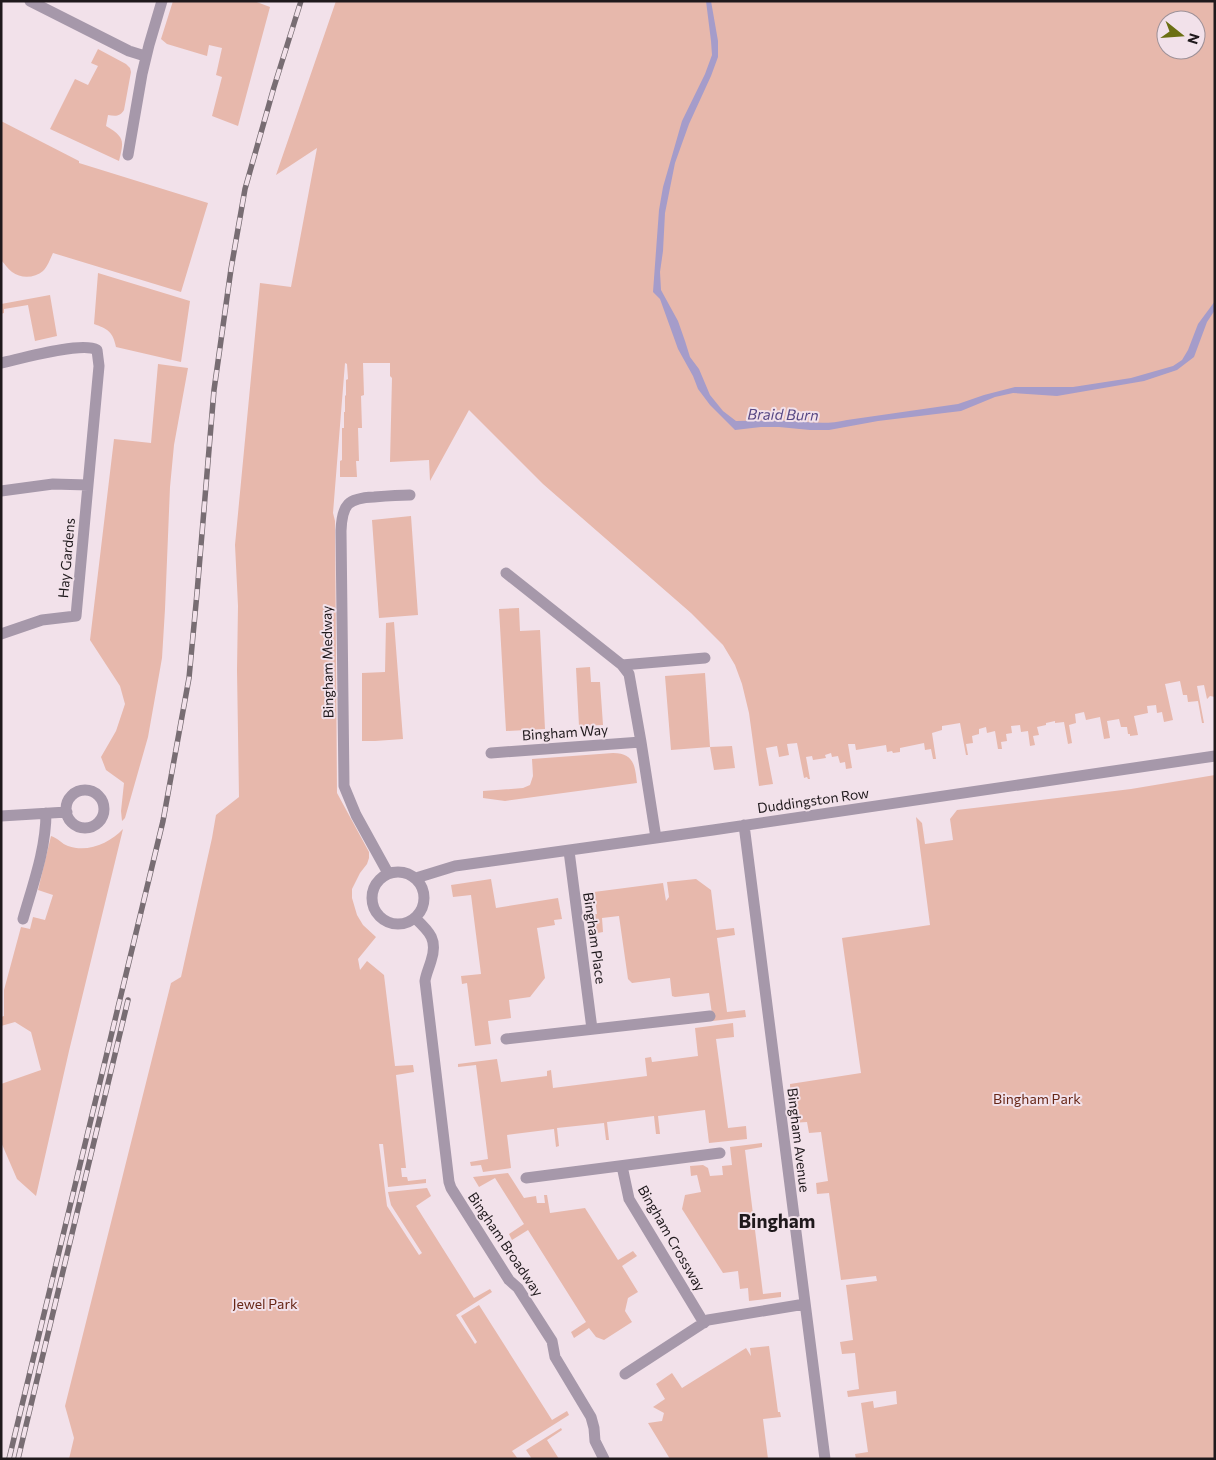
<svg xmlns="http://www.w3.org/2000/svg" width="1216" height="1460" viewBox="0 0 1216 1460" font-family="Commissioner,sans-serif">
	<rect width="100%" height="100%" fill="#f2e1ea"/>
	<path fill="#e7b8ac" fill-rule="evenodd" d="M173 1H254L270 7 238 126 212 116 222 77 216 75 222 48 209 45 207 56 167 44 161 39Z
		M336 1H1215V697L1210 696 1207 699 1204 685 1197 686 1204 723H1202L1198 701 1188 702 1187 695H1183L1180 681 1165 684 1173 720 1164 722 1162 712 1157 713 1156 705 1147 706 1148 713 1134 716 1138 735 1130 736V734H1128L1127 727H1121L1119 719 1107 721 1110 738 1104 739 1100 717 1086 720 1084 712 1075 714 1076 723 1069 725 1072 743 1068 744 1064 722 1055 723V721L1046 723V725L1037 727 1039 735 1033 736 1035 745 1030 746 1028 731 1021 732 1020 725 1011 726 1012 733 1006 734 1007 741 1001 742 1002 749H998L995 731 987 733 986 727 979 729V734L972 736 973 743 966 744 968 755H966L960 723 942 726V730L932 733 936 759H933L931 749 925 750 924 743 900 748V752L893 753 892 751 887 752 886 745 856 750 855 744H848L852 768 846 769 845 762 840 763 838 756 832 757 831 753 825 755 826 758 813 760 812 756 806 757 810 779H808L807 777 804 778 797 743 787 744 789 755 779 757 777 746 766 748 773 784 759 786 749 713 742 684 735 665 723 645 691 613 543 484 469 410 430 481 429 460 390 462 392 378 390 376V363H363L364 395 361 396 362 428H358L359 461H356L357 477H340V461L342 460V428H344V412H345V396L346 395V380L348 379 347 364 345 363 333 513 335 521 337 793 369 852V858L367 864 360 873 352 889V898L357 915 363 925 376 937 358 959 360 970 367 961 384 975 395 1066 413 1065 414 1072 396 1075 406 1168H401L402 1177H407L408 1181 426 1179V1183L388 1187 383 1144H379L387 1206 419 1255 422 1253 391 1205 388 1192 427 1188 431 1196 416 1206 474 1298 490 1289 492 1292 456 1315 475 1344 477 1342 461 1316 479 1305 552 1420 567 1411 569 1415 512 1451 518 1459H69L74 1438 65 1406 171 983 181 977 212 838 216 815 239 797 237 670 238 606 235 545 260 283 291 287 317 148 276 175ZM1166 20H1196V50H1166Z
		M98 49 126 64 130 68 131 72 124 110C120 117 115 116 108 115L106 126C125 137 124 141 119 161L50 129 75 79 88 85 98 66 91 63Z
		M1 121 79 161V163L208 203 181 292 53 253C50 259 48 266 43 271 35 278 21 279 12 272 8 269 5 264 1 260Z
		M98 273 190 301 181 362 116 347C113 332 108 329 94 324Z
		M50 295 57 336 35 341 28 305 4 309V313L1 314V304Z
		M158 364 188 368 174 445 170 487 165 609 162 658 148 737 125 818 122 821 121 811 124 783 106 770 101 757 116 731 125 704 120 686 90 640 114 439 151 443Z
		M411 516 418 615 379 618 372 520Z
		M519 608 520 631 540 630 545 729 506 731 499 609Z
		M394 622 403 739 375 741H362V673L385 672 386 623Z
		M590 667 591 682H600L603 725 579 726 576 668Z
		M705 673 710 747 732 746 735 768 714 770 710 747 671 750 665 676Z
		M613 753C634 753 635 766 637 783L505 801 483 798V791L523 788 530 785 533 776 532 759Z
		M1215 775V1459H856L855 1454 868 1452 861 1403 873 1401 874 1408 897 1404 896 1391 848 1397 847 1391 859 1389 855 1353 842 1354 840 1342 853 1340 846 1285 877 1281 876 1276 841 1280 829 1193 817 1194 816 1183 828 1181 821 1132 809 1133 807 1122 791 1123 790 1084 861 1073 842 938 930 925 916 817 922 823 925 844 953 840 950 819 957 810 1131 789Z
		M123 829 69 1051 36 1196 17 1179 1 1142V1084L41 1070 31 1032 15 1022 1 1026V1017L4 1016V990L21 927 30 929 33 917 45 920 53 895 38 890 51 836C58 838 62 844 68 846 88 853 110 843 123 829Z
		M491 879 496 908 558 898 562 919 554 920 555 925 537 928 545 978 530 997 509 1000 511 1018 488 1021 491 1044 475 1046 467 983 462 984 461 976 481 974 471 895 453 897 451 885Z
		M696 879 711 890 716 930 734 928 735 935 717 938 727 1012 745 1010 746 1017 713 1021 709 993 675 997 672 996 670 978 632 983 628 979 619 916 602 918 603 932 593 934 591 915 597 914 594 892 663 883 666 901 669 897 667 882Z
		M733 1023 734 1037 716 1039 728 1128 746 1126 747 1139 709 1143 705 1110 658 1116 660 1134H656L654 1116 607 1122 609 1140H606L604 1123 557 1128 559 1146 556 1147 554 1129 507 1135 511 1168 483 1172 481 1165 471 1166 470 1162 488 1159 476 1065 458 1067V1064L497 1059 501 1082 547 1076V1071L551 1070 553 1088 647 1076 645 1058 651 1057 652 1062 698 1056 695 1028Z
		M762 1143V1147L745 1150 763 1294 781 1292V1297L749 1301 748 1288 740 1289 738 1271 723 1273 682 1209 685 1195 701 1192 697 1175 691 1176 690 1166 703 1165 708 1168 710 1176 723 1175 722 1166 732 1165 730 1147Z
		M508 1173 524 1198 536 1196 537 1203H545L544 1195H547L550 1213 585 1208 618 1260 633 1251 637 1256 622 1266 638 1292 628 1298 625 1311 632 1322 604 1340 596 1337 589 1328 574 1338 571 1332 586 1322 528 1230 512 1240 509 1234 524 1224 495 1178 479 1187 473 1177Z
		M769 1346 778 1412H780L781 1417 763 1419 768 1459H670L648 1423 662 1421 664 1413 653 1407 665 1399 656 1384 672 1373 682 1388 746 1348 751 1356 750 1348Z
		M561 1428 562 1430 547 1440 559 1459H532L526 1450Z"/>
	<path fill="#a59cca" d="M706 1H711L718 41V57L711 76 689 124 675 163 665 213 663 251 660 272 661 290 678 321 685 341 690 357 699 369 710 395 723 411 736 421C754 421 771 420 788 421 809 422 827 425 847 420L958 404 984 395 1015 387H1073L1131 378 1173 366 1182 360 1188 350 1198 324 1215 301V310L1207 322 1194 357 1177 370 1144 381 1057 396 1013 393 995 397 961 411 878 421 829 430H810L779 427H761L735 430 710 405 698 389 693 376 678 349 660 299 653 292 659 210 663 187 682 121 705 74 712 55 711 41Z"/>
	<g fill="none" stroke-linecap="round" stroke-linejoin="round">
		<path stroke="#a698aa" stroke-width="11" d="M30 1 129 51 145 56
			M128 155 142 74 149 45 162 1
			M1 363C20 359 82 341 97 350L99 366 88 485 53 484 1 491
			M506 573 622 665 629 674 641 742 656 838
			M1 634 42 620 76 616 88 485
			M622 665 705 658
			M491 753 641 742
			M66 809a19 19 0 1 1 38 0a19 19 0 1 1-38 0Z
			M1 816 67 812
			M744 825 825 1459
			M569 851 592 1029
			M372 898a26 26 0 1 1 52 0a26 26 0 1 1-52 0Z
			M388 873 356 815 344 786 341 531C342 504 348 498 374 497 386 496 398 495 410 495
			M416 878 455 866 713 830 1215 756
			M415 918C430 932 438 940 431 961 429 968 426 974 425 981L449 1182 451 1188 509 1280 518 1288 552 1341 555 1357 591 1417 594 1428 595 1441 604 1459
			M23 919C33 884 46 849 46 813
			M506 1039 710 1016
			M622 1166 629 1199 704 1323
			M526 1178 720 1153
			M625 1374 708 1320 805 1304"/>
		<g stroke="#786d73" stroke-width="5.5">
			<path id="rail" d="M9 1459 163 821 189 678 197 593 214 390 231 269 245 189 274 87 301 1
				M18 1459 128 1000"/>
		</g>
		<use href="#rail" stroke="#f2e1ea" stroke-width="4" stroke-dasharray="11" stroke-linecap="butt"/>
	</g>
	<g text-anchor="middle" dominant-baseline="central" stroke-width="4" stroke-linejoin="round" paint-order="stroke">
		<g font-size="14" fill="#1f191c" stroke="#f2e1ea">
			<text transform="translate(66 558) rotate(-85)">Hay Gardens</text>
			<text transform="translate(327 662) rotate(-91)">Bingham Medway</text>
			<text transform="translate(565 732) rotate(-4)">Bingham Way</text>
			<text transform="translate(813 800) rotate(-8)">Duddingston Row</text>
			<text transform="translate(595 938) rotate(82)">Bingham Place</text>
			<text transform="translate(799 1140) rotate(83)">Bingham Avenue</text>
			<text transform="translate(672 1238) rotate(60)">Bingham Crossway</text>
			<text transform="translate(506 1244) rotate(56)">Bingham Broadway</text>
		</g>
		<g font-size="14" fill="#672616" stroke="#f2e1ea">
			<text x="1037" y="1098">Bingham Park</text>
			<text x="265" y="1303">Jewel Park</text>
		</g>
		<g font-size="15" font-style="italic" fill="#574884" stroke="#f2e1ea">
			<text transform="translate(783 414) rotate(1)">Braid Burn</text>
		</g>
		<g font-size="19" font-weight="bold" fill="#1f191c" stroke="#f2e1ea">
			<text x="777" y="1220">Bingham</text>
		</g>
	</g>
	<rect width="1216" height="1460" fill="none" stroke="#1f191c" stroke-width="5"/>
	<g transform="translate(1181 35) rotate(107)"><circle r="24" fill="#f2e1ea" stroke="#9e9198"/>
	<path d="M0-4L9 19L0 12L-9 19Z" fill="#6b6f13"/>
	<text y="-8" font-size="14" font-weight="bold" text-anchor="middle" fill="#1f191c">N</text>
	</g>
</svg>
